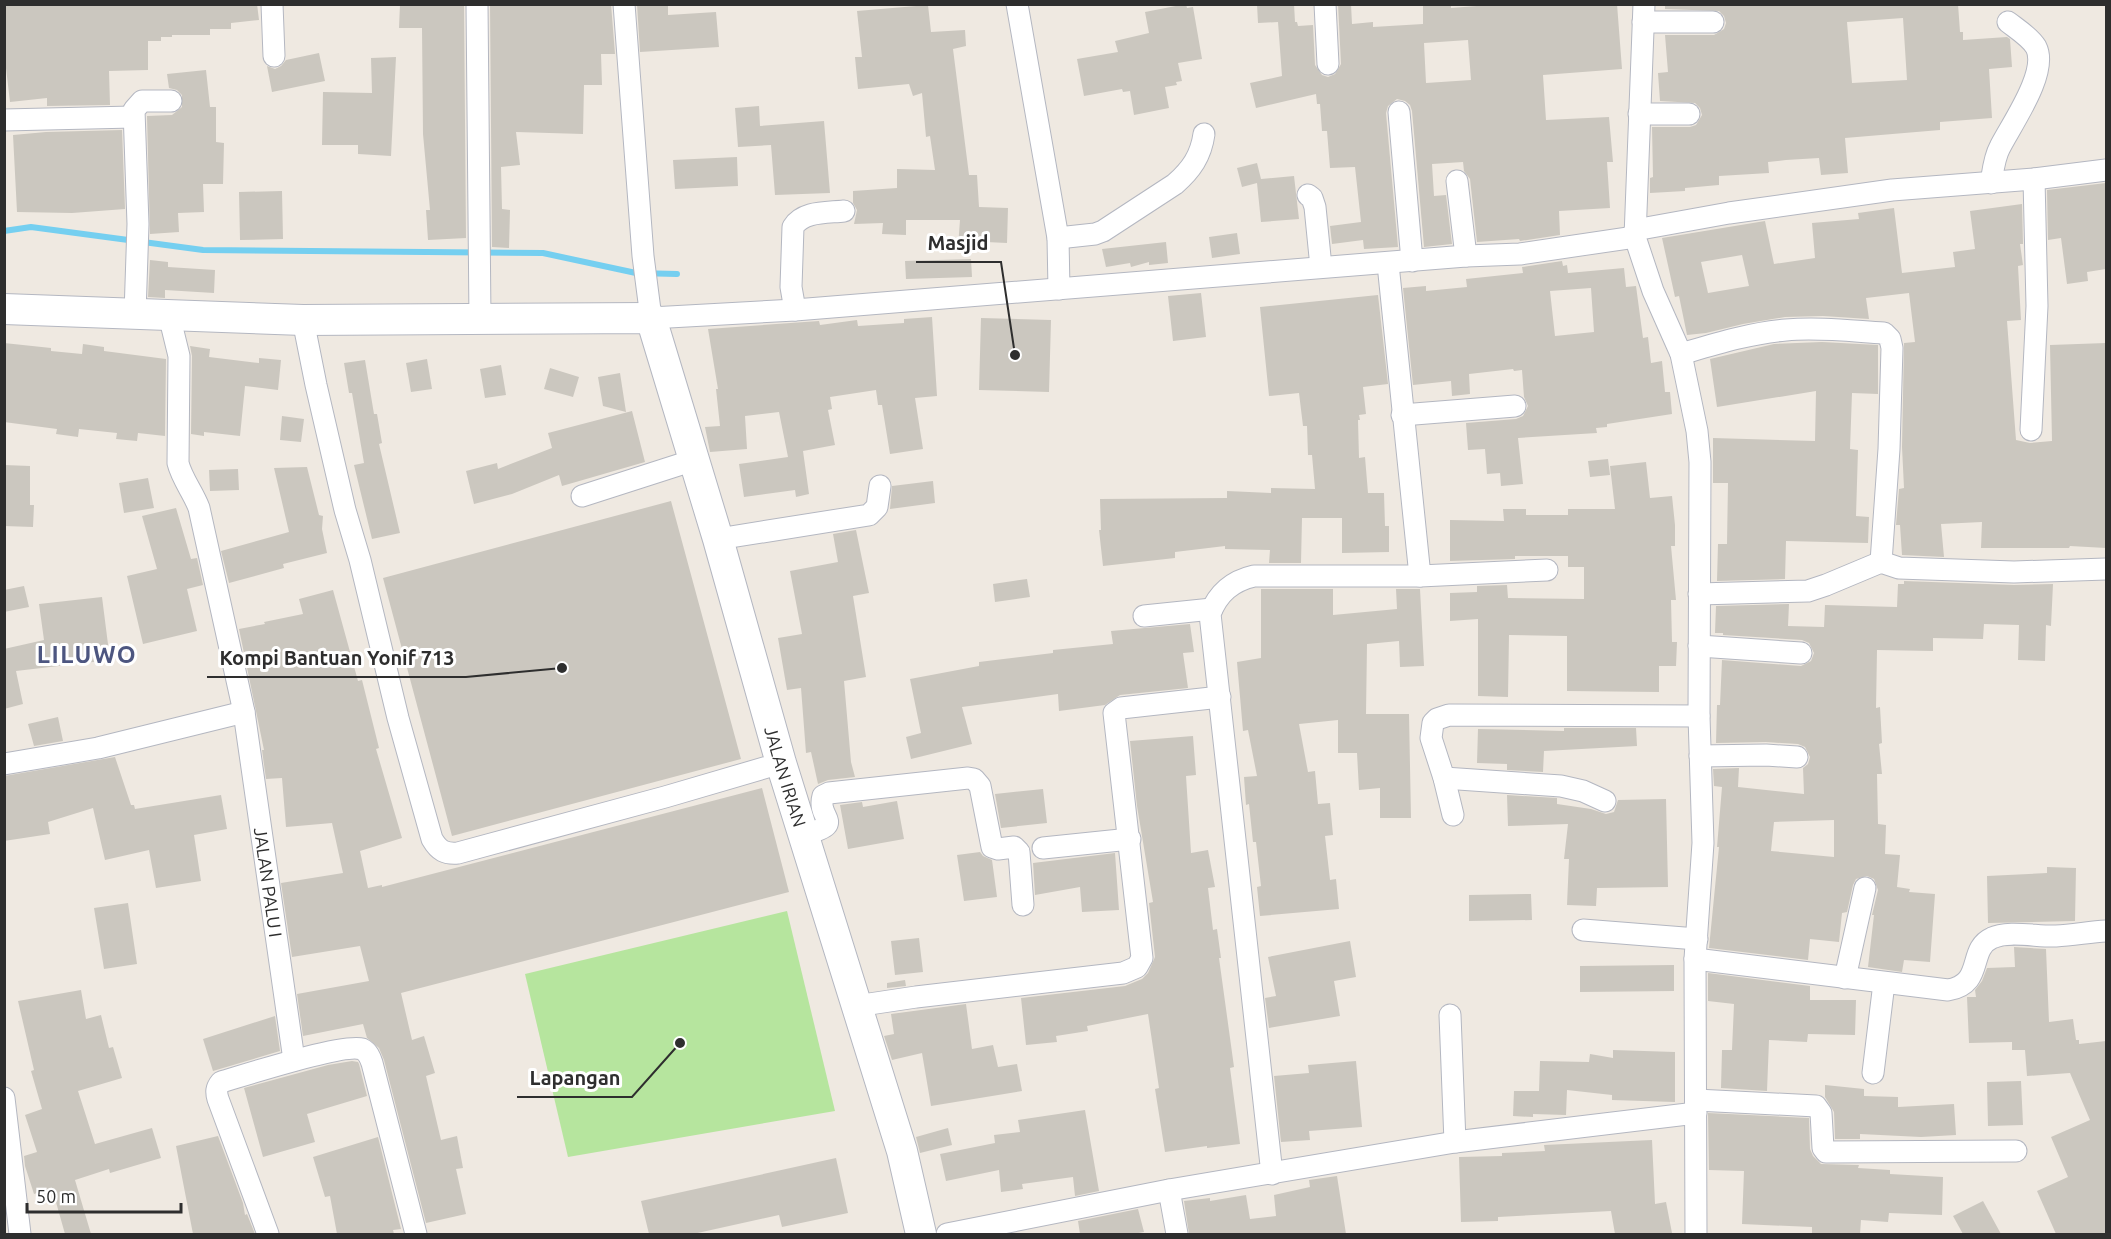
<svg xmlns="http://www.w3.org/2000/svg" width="2111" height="1239" viewBox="0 0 2111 1239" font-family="Ubuntu,sans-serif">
	<rect width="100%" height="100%" fill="#efe9e1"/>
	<path fill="#b6e59e" d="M787 911 835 1111 568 1157 525 974Z"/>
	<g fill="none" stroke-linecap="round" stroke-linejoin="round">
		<path stroke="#75cff0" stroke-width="6" d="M4 231 31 227 203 250 543 253 636 273 677 274"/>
	</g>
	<path fill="#cbc7bf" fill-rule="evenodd" d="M4 4H257L259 20 231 23V29H210V35H172V37H161V41H148V70L109 71 110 105 47 106V98L10 102 4 51Z
		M400 4H464L466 238 428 240 426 210H430L423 134 422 28H399Z
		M490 4H611L615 54H601L602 85H584L583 134 516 132 520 165 501 167 502 209 510 210 509 248 492 247Z
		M637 4H668V15L716 12 719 47 640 52Z
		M1186 4 1187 8 1193 7 1202 59 1178 63 1182 81 1176 82 1177 85 1165 87 1169 108 1134 115 1130 91 1123 92 1122 89 1084 96 1077 59 1118 52 1115 41 1149 33 1145 12Z
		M1257 4H1294L1295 22H1297L1298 26 1313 25 1315 65 1322 75 1328 77 1335 74 1341 64 1338 4H1351L1352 24 1373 22V27L1423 24V4H1451V8L1502 4H1617L1622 69 1543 75 1546 120 1609 117 1613 162H1607L1610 208 1559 211 1560 235 1520 241 1519 239 1477 242 1470 179 1464 171 1463 162 1432 164 1434 196 1446 195 1452 244 1424 247 1412 111 1410 105 1405 101 1397 99 1388 106 1386 113 1398 247 1364 249 1363 240 1332 244 1330 226 1361 222 1355 167 1330 168 1327 131H1322L1320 104H1317L1316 94 1256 108 1250 83 1282 76 1278 22 1258 23ZM1468 40 1471 80 1426 83 1424 43Z
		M1665 4H1958L1960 32H1963V40L2007 37 2010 39 2012 67 1989 69 1992 118 1940 122V130L1845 138 1848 173 1821 175 1819 158 1786 160 1768 162 1769 173 1719 176V185L1685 188V191L1650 193V178L1653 177 1652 127H1690L1696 125 1702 115 1700 108 1695 103 1660 101 1658 73 1668 72 1665 35H1714L1724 29 1726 23 1724 16 1719 11 1665 9ZM1903 18 1907 80 1852 83 1847 22Z
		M928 5 931 32 965 30 966 46 953 49 969 175H977L979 207 1008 208 1007 243 986 242V249L958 247 960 220H906V235L882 234 883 223 854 224 857 210 853 203V191L897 188V169L935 170 930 136 926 137 922 93 913 96 909 84 858 89 855 57H862L857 11Z
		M319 53 325 81 272 92 267 66 275 69 281 66 286 60Z
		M396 57 391 156 358 154V145H322L323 92 372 93 371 58Z
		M206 70 210 107H216V142L224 143 223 184H203L204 212 178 213 179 232 150 234 147 116 172 115 182 107V95L177 90 169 88 167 74Z
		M759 106 760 126 824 121 830 193 775 195 771 145 738 147 735 108Z
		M122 130 125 209 72 213 17 212 13 135 46 132Z
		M737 157 738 186 675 189 673 160Z
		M1257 163 1261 179 1294 176 1299 219 1261 222 1257 183 1242 187 1237 168Z
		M2106 183V269L2087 272 2088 281 2067 284 2061 238 2048 240 2047 190Z
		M282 191 283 239 240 240 239 192Z
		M2022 204 2023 244H2020L2023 265 2018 266 2021 320 2007 321 2016 440 2030 443 2052 441 2050 345 2106 343V548L2070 546 2069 548H1981L1982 522 1941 524 1944 557 1902 555 1900 525H1896L1899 489 1904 488 1902 447 1904 343 1915 342 1909 293 1866 298 1869 319 1823 316 1785 317 1743 324 1706 333 1687 335 1679 296 1675 297 1662 238 1765 221 1774 264 1815 258 1812 223 1859 219 1858 213 1894 208 1902 273 1955 267 1953 252 1975 249 1970 211ZM1742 255 1749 286 1708 293 1701 262Z
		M1237 233 1240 254 1212 258 1209 237Z
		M1166 242 1168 263 1149 265V262L1131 267 1130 263 1106 267 1102 249Z
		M971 259 972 277 906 279 905 261Z
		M150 260 168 262V267L215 270 214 293 165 290V298L148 297Z
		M1562 261 1563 266 1567 265 1568 273 1624 268 1626 287 1636 286 1643 338 1648 337 1651 363 1662 361 1665 392H1670L1672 414 1607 424V427L1596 428 1597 433 1518 438 1523 484 1501 486 1500 473 1487 474 1485 449 1468 450 1466 423 1516 419 1523 416 1528 406 1524 397 1522 370 1514 371 1513 369 1469 374 1470 394 1452 396 1451 381 1413 385 1403 288 1426 286V291L1467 287 1466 279 1523 273 1522 267ZM1591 288 1594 332 1555 336 1550 291Z
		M1201 293 1206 337 1173 341 1168 296Z
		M1378 295 1388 384 1363 387 1366 414 1359 415 1360 420H1358L1359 458 1365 457 1368 493H1384L1385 526H1389V552L1342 553V518H1302L1301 563H1269L1270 550 1225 549V546L1175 552V558L1103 566 1099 530H1101L1100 499 1227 498V491L1271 493V488L1315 489 1312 455H1308L1307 426H1303L1299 393 1269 396 1260 307Z
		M932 317 937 396 915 398 923 449 890 454 882 405H878L876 390 830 397 832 409 828 410 835 445 803 451 809 494 796 497 795 490 744 497 739 464 788 457 779 412 745 416 747 449 710 452 705 427 720 426 716 389H718L708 329 819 321 820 325 857 320 858 326 904 323V319Z
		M981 318 1051 320 1049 392 979 390Z
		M1822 342 1878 345V394L1852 393 1850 449 1858 450 1856 516 1869 517 1868 543 1786 541 1785 579 1717 581 1718 544H1727L1728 483H1713V438L1815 441 1816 391 1717 407 1710 359 1774 344Z
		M4 343 51 348V351L82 354 83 344 104 347V351L166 359 165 436 138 433 137 441 116 439 117 433 79 429 78 437 56 434 57 429 4 422Z
		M190 346 210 349 209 357 259 363V358L281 360 278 390 245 386 240 436 204 432V436L191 434 192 356Z
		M427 359 432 389 411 392 406 363Z
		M365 360 374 414H377L382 443 379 444 400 533 372 539 354 465 364 463 352 393H349L344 363Z
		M501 365 506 395 485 398 480 369Z
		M550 368 579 377 573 397 544 389Z
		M620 373 626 412 603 406 598 377Z
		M632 411 645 462 562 486 559 475 512 494 474 504 466 471 497 463 498 469 552 448 548 433Z
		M282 416 304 419 301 442 280 440Z
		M1608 459 1610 475 1590 477 1588 461Z
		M1646 462 1650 498 1672 496 1675 525V546H1671L1676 600H1671L1672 642H1677L1676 666H1659V692L1567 691V636L1509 635 1508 697 1478 696V619L1450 621V593L1477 592V586L1507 585 1508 598 1584 599V567H1568V556H1515V559L1450 561V520L1504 521 1503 509H1526V515H1568V509H1615L1610 466Z
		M4 465 30 466V505H34L33 527 4 526Z
		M307 467 319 515 323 516 322 529 327 553 283 564 284 568 229 583 221 551 289 532 274 468Z
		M238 469 239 490 210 491 209 470Z
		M148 478 154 508 124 513 119 483Z
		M933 481 935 503 890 509 892 486Z
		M671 501 741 759 452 836 383 578Z
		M176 508 191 559 197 558 203 585 187 589 197 631 143 644 127 576 157 569 142 516Z
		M856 530 869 593 853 596 866 677 844 681 851 762 855 777 828 780 818 784 811 752 806 753 801 688 787 690 778 638 802 634 790 571 838 562 833 534Z
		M1027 579 1030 597 995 602 993 584Z
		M1904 581 2014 585 2053 584 2051 626 2046 625 2045 661 2018 660 2019 625 1984 624 1983 639 1933 638V651L1877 650 1876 708 1880 707 1882 743 1879 744 1882 774H1877L1878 824 1886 825 1885 854 1900 855 1897 887 1910 889 1909 892 1935 894 1930 962 1904 960 1902 972 1868 967 1874 915H1872L1878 890 1874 879 1867 876 1856 879 1853 885 1847 912 1842 913 1839 942 1810 939 1808 960 1709 948 1719 847H1717L1722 787 1714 786 1713 769 1739 768 1738 787 1804 794 1803 768 1808 764 1810 757 1805 747 1798 744 1766 742 1716 743 1717 705H1720L1722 660 1801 666 1811 661 1814 653 1809 643 1802 640 1723 635V633H1715L1716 606 1789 604 1788 626 1824 627 1825 605 1897 607 1898 584H1904ZM1834 820V857L1771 851 1774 822Z
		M24 586 29 607 4 612V590Z
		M1261 589H1333V615L1397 609 1396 589H1420L1424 666 1400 667 1399 641 1367 644 1366 714H1409L1411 818H1380V788L1359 790 1357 753H1338V720L1299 724 1308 772 1315 771 1318 804 1330 803 1333 835 1325 836 1330 880 1336 879 1339 909 1260 916 1257 887 1261 886 1256 842H1253L1249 804 1246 805 1244 777 1257 776 1248 730 1243 731 1237 662 1261 658Z
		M333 590 358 681 362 680 379 748 376 749 402 838 360 851 368 888 382 885V887L762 788 789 892 401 993 412 1040 424 1036 435 1073 426 1076 441 1140 457 1136 463 1168 456 1169 466 1214 426 1223 384 1060 379 1048 367 1038 363 1024 303 1036 297 994 369 981 360 946 292 957 281 883 343 873 332 823 286 827 282 778 266 779 262 750H264L239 629 265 624 264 622 303 614 299 599Z
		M102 597 110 660 16 671 23 704 4 709V649L44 640 39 604Z
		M1190 624 1194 652 1183 653 1188 688 1120 695 1105 705 1059 711 1058 694 962 707 972 744 911 759 906 737 921 733 910 679 979 666V662L1053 653V650L1113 644 1111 631Z
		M58 717 63 741 34 746 28 724Z
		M1564 728H1636L1637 746 1544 751 1543 772 1507 770V764L1477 763 1478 729 1564 731Z
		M1193 736 1196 775 1186 776 1191 853 1208 850 1215 887 1208 888 1213 930 1217 929 1221 958H1219L1234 1067 1230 1068 1240 1144 1207 1148V1146L1165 1152 1155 1089 1159 1088 1148 1014 1087 1026 1088 1031 1056 1036 1057 1042 1026 1045 1021 998 1125 986 1142 979 1148 973 1155 957 1149 903 1153 902 1137 806 1130 741Z
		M115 757 131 805H134L135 809 221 795 227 829 194 835 201 881 156 888 149 850 105 860 93 808 48 822 50 834 4 841V776Z
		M1043 789 1047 823 1001 828 995 794Z
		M1507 795 1557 798V804L1591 809 1606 814 1614 812 1618 800 1666 799 1668 887 1597 888 1596 906 1567 905 1569 859H1564L1568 824 1508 826Z
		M897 801 904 839 848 849 840 805 862 802 863 807Z
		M980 852 983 856 992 860 997 897 964 901 957 855Z
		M1115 853 1119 910 1082 912 1080 887 1035 895 1033 863Z
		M2047 867 2076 868 2075 921 1988 923 1987 876 2047 873Z
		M1531 894 1532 920 1469 921V895Z
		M128 903 137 964 104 969 94 908Z
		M919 938 923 972 895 975 891 941Z
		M1350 941 1356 977 1334 981 1340 1016 1269 1028 1265 998 1276 996 1268 957Z
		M2014 947 2046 949 2049 1022 2073 1019 2076 1040H2079V1044L2106 1041V1234H2056L2037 1191 2068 1177 2051 1137 2090 1120 2070 1073 2027 1076 2025 1050H2012V1042L1969 1043 1967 997H1976L1975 990 1982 981 1987 968 2015 967Z
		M1674 965V991L1580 992V966Z
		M1708 973 1810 986V1000H1856L1855 1035 1808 1034 1807 1042 1769 1040 1767 1091 1721 1088 1722 1050H1732L1734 1004 1708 1001Z
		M905 980 906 986 887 988V983Z
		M81 990 86 1019 101 1015 109 1048 113 1047 122 1078 78 1091 95 1144 152 1128 161 1158 110 1173 109 1169 75 1180 91 1234H65L52 1188 34 1194 25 1166 24 1156 37 1152 25 1115 42 1109 31 1071 34 1070 18 1001Z
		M966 1004 972 1049 993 1045 998 1067 1017 1064 1022 1091 931 1106 922 1053 892 1060 884 1036 894 1034 891 1014Z
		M275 1016 280 1051 213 1071 203 1039Z
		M1613 1050 1675 1052V1102L1612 1100V1095L1567 1090 1566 1115 1533 1114V1117L1513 1116 1514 1091H1539L1540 1061 1589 1062 1590 1054 1613 1058Z
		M352 1061 358 1062 359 1064 367 1096 307 1114 315 1142 263 1157 244 1088 328 1065Z
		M1356 1061 1362 1127 1309 1131 1310 1140 1281 1142 1274 1076 1309 1073 1308 1065Z
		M2021 1081 2023 1125 1988 1126 1987 1082Z
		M1825 1085 1864 1089V1096L1898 1097V1107L1954 1104 1956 1135 1921 1137 1860 1134V1139H1835L1834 1112 1825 1097Z
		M1085 1110 1099 1191 1075 1196 1073 1177 1022 1184 1023 1189 1001 1192 999 1170 946 1181 940 1154 995 1143 994 1135 1020 1132 1018 1120Z
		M1708 1113 1809 1118 1810 1149 1813 1156 1821 1164 1859 1165 1858 1168 1890 1170V1174L1943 1177 1942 1215 1889 1213 1888 1222 1861 1220 1860 1234H1812V1227L1742 1224 1744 1171 1709 1170Z
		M948 1128 952 1145 920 1153 916 1137Z
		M218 1136 243 1203 245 1215 247 1214 255 1234H193L176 1146Z
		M378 1137 401 1229 393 1230 394 1234H337L330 1196 325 1197 313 1157Z
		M1652 1140 1655 1204 1666 1202 1672 1233 1615 1234 1611 1211 1498 1217V1221L1461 1222 1459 1157 1502 1156V1153L1545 1151 1544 1145Z
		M836 1158 848 1213 782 1227 779 1215 693 1234H649L641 1201Z
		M1337 1176 1346 1234H1209V1233L1189 1234 1184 1201 1210 1198V1201L1246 1195 1250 1219 1276 1216 1274 1195 1310 1187 1309 1180Z
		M1983 1201 2001 1234H1963L1953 1216Z
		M1138 1209 1144 1232 1133 1234H1080L1078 1221Z"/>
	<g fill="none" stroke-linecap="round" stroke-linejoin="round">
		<g stroke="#b4b7c1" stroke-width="23">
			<g id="street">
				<path d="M272 4 274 56"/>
				<path d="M477 4 480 319"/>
				<path d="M624 4 643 256 651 318 795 310 1466 256 1520 254 1635 237"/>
				<path d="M1017 4 1058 238 1059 289"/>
				<path d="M1325 4 1328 64"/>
				<path d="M1644 4 1635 237 1653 291 1681 354 1697 431 1700 462 1699 716 1703 843 1695 959 1696 1234"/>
				<path d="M1643 22H1713"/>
				<path d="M1399 112 1412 261"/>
				<path d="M1639 114H1689"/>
				<path d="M4 120 133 117"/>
				<path d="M1457 181 1466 256"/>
				<path d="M1991 183C1993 171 1994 158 2000 147 2011 125 2049 72 2036 47 2030 37 2017 29 2008 22"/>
				<path d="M1308 195 1312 198 1315 207 1321 267"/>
				<path d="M1635 230 1729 213 1892 190 2034 179 2106 170"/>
				<path d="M1058 238 1095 234 1103 231 1175 184C1191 170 1201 156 1204 134"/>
				<path d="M1388 264 1420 576"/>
				<path d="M795 310 791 287 793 227C803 211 826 213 844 211"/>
				<path d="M135 314 138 224 134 110 142 101H171"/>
				<path id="s1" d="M169 315 179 356 178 463C182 479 193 492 199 508L244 712 294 1060"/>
				<path d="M303 320 316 385 345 510 360 560 398 718 432 839C439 851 445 854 458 853L665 797 781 763"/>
				<path d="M1681 354C1715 344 1750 333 1786 330 1818 327 1851 331 1884 333L1890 339 1892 348 1889 449 1881 562"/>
				<path d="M1402 415 1515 406"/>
				<path d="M2031 430 2037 306 2034 179"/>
				<path d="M582 496 694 460"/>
				<path d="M718 539 869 515 877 507 880 486"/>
				<path d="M1699 594 1808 591 1826 585 1881 562 1899 568 2014 572 2106 569"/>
				<path d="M1144 616 1212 609"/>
				<path d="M1699 646 1801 653"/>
				<path d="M1700 756 1766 755 1797 757"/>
				<path d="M4 764 98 748 244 712"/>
				<path d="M1444 778 1561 786 1583 791 1605 801"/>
				<path d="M1453 815 1444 778 1431 738 1433 723 1437 719 1449 715 1699 716"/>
				<path d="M803 835C848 823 816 820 823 796L829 793 968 778 974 779 980 786 992 847 998 849 1014 847 1019 852 1023 905"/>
				<path d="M1043 848 1130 839"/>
				<path d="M1583 930 1697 939"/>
				<path d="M1695 959 1948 990C1985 984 1967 949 1992 938 2008 930 2038 937 2056 936 2073 935 2090 932 2106 931"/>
				<path d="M1845 978 1865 888"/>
				<path d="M856 1006 916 997 1123 973 1137 967 1142 958 1114 713 1121 708 1220 697"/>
				<path d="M1450 1015 1455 1142"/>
				<path d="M1873 1073 1884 983"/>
				<path d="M4 1098 20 1234"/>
				<path d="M1696 1100 1816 1106 1821 1113 1823 1148 1826 1152 2016 1151"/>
				<path d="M1272 1174 1210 614C1218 593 1232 581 1254 576H1420L1547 570"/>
				<path d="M1169 1190 1177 1234"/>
				<path d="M268 1234 218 1099C216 1092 216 1088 221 1082 245 1075 344 1043 362 1049 368 1052 370 1057 372 1063L416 1234"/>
				<path d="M947 1234 1169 1190 1455 1142 1696 1113"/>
			</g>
		</g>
		<g stroke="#b4b7c1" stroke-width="32">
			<g id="secondary">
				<path id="s2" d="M4 309 303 320 651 318 718 539 781 763 902 1151 921 1234"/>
			</g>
		</g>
		<use href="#street" stroke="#fff" stroke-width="21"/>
		<use href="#secondary" stroke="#fff" stroke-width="30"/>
	</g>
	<g text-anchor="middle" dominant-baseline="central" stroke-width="6" stroke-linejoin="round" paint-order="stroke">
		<g font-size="18" fill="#2e2e2e" stroke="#fff">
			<text stroke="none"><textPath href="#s2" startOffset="1125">JALAN IRIAN</textPath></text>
			<text stroke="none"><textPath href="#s1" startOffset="580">JALAN PALU I</textPath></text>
		</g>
		<g font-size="24" font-weight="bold" letter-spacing="1.5" fill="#4d5680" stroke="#fff">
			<text x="87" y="654">LILUWO</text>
		</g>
	</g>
	<path fill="none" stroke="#2e2e2e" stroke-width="2" d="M1015 355L1001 262H916M562 668L466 677H207M680 1043L632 1097H517"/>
	<g fill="#2e2e2e" stroke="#fff" stroke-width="2">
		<circle cx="1015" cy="355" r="6"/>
		<circle cx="562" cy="668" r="6"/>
		<circle cx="680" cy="1043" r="6"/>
	</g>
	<g font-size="20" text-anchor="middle" font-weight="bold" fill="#2e2e2e" stroke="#fff" stroke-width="6" stroke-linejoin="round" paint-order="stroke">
		<text x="958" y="250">Masjid</text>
		<text x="337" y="665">Kompi Bantuan Yonif 713</text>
		<text x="575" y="1085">Lapangan</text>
	</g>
	<rect width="2111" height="1239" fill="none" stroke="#2e2e2e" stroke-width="12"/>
	<path d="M27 1203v9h154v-9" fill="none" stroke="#2e2e2e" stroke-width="3"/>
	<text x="36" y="1203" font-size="18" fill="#2e2e2e" stroke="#ffffff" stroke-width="4.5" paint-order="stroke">50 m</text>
</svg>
